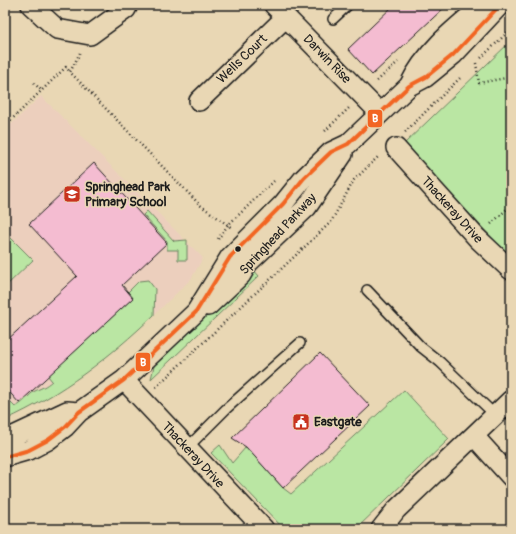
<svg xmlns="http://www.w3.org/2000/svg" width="516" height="534" viewBox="0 0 516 534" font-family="Pangolin,sans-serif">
	<rect width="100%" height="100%" fill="#e9d7b4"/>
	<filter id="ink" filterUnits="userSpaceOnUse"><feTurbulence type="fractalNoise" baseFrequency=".025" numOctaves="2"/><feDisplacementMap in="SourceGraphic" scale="8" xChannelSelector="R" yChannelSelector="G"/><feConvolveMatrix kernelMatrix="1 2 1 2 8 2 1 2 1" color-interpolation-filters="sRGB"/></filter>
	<g filter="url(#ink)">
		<path fill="#eccfbd" d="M41 96 203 258 191 279 154 315 149 314 5 417V130Z"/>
		<path fill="#bae6a3" stroke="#6b8160" d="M511 41V258L404 144Z
			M147 211 174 241 187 240V260H178V250H167V241L143 215Z
			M5 232 33 260 5 287Z
			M252 268 259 276 151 379 154 366 248 276Z
			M148 280 155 289 154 315C109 358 62 394 5 420V397L15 407C24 403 28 395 35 391 43 387 45 387 52 381L48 376 133 298 128 292 139 281Z
			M404 390 449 439 356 529H284L211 453 220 445 232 463 246 447 283 488 291 494Z"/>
		<path fill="#f4bcd1" stroke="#1c1c1c" d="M394 5H447L372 75 348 49Z
			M94 163 167 243 122 285 133 298 19 403 5 387V342L77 276 29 224Z
			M320 353 370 406 283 488 246 447 232 438Z"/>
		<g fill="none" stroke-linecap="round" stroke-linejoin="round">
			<g stroke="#1c1c1c" stroke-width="12">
				<path id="service" d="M333 19 348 5
					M367 290 421 347 440 362 495 415
					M187 448 226 409 300 343"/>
			</g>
			<g stroke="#1c1c1c" stroke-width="22">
				<path id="minor" d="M31 5 57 29 90 35 126 9 128 5
					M274 5 380 113
					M409 86C425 52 455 28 483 5
					M199 101 286 17
					M396 148 477 238 511 270
					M208 306 241 275 248 263 307 207 343 154
					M124 380 264 529
					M474 436 511 477
					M5 440 67 411 79 412
					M5 457 29 450 48 440 65 427 79 412 124 380 196 312 230 257 283 204 304 178 331 152 348 144 409 86 426 77 453 55 500 5
					M381 529 396 510 511 400"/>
			</g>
			<path stroke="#1c1c1c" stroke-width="2.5" stroke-dasharray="1 3" stroke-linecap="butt" d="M80 53 70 72 200 205 232 228
				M481 58 511 29
				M476 63 479 83 511 77
				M377 81 398 62
				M34 83 42 91
				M5 120 8 123 66 67 70 72
				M325 131 349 108
				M405 132 461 77
				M491 224 511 205
				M218 239 228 225 274 181
				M156 387 331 222 354 180 378 157"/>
			<use href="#service" stroke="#e9d7b4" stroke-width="9"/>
			<use href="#minor" stroke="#e9d7b4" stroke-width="19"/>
			<g stroke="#e9d7b4" stroke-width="7">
				<path id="bus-1" d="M5 457 29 450 48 440 65 427 79 412 124 380 196 312 230 257 283 204 304 178 331 152 348 144 409 86 426 77 453 55 500 5"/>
			</g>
			<use href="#bus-1" stroke="#f26522" stroke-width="4"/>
		</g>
	</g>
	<defs>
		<g id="school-square" transform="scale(0.9)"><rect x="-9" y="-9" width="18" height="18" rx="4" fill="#c8321e" stroke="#e9d7b4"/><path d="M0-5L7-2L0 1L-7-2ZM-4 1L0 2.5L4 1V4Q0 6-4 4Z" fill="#fff"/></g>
		<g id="civic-square" transform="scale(0.9)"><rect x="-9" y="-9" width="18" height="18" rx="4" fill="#c8321e" stroke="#e9d7b4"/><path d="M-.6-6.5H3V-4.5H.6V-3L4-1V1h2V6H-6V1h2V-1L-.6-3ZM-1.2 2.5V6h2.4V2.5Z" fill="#fff"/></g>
	</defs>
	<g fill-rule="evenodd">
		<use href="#school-square" x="72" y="194"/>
		<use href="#civic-square" x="301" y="422"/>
	</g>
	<circle fill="#1c1c1c" stroke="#e9d7b4" stroke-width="1.5" cx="238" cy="249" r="3.5"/>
	<g text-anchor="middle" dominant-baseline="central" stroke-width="3" stroke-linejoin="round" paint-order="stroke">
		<g font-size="13" fill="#1c1c1c" stroke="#e9d7b4">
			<text transform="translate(242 59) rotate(-44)">Wells Court</text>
			<text transform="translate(327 59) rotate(46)">Darwin Rise</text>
			<text transform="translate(452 210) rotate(48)">Thackeray Drive</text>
			<text transform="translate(278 234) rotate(-47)">Springhead Parkway</text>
			<text transform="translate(193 455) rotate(47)">Thackeray Drive</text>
		</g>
		<g font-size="13" font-weight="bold" fill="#1c1c1c" stroke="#e9d7b4" text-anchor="start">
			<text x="85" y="187">Springhead Park<tspan x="85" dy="15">Primary School</tspan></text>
			<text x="314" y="422">Eastgate</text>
		</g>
	</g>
	<g stroke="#e9d7b4" stroke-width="1.5">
		<rect x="367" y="109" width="16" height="19" rx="4" fill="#f26522"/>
		<rect x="135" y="352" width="16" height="20" rx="4" fill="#f26522"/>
	</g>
	<g font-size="11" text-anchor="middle" font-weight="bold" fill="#fff">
		<text x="375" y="122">B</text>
		<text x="143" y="366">B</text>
	</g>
	<rect width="516" height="534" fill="none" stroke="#e9d7b4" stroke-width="20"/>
	<rect x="10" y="10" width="496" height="514" fill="none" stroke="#1c1c1c" stroke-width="1.5" filter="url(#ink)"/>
</svg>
